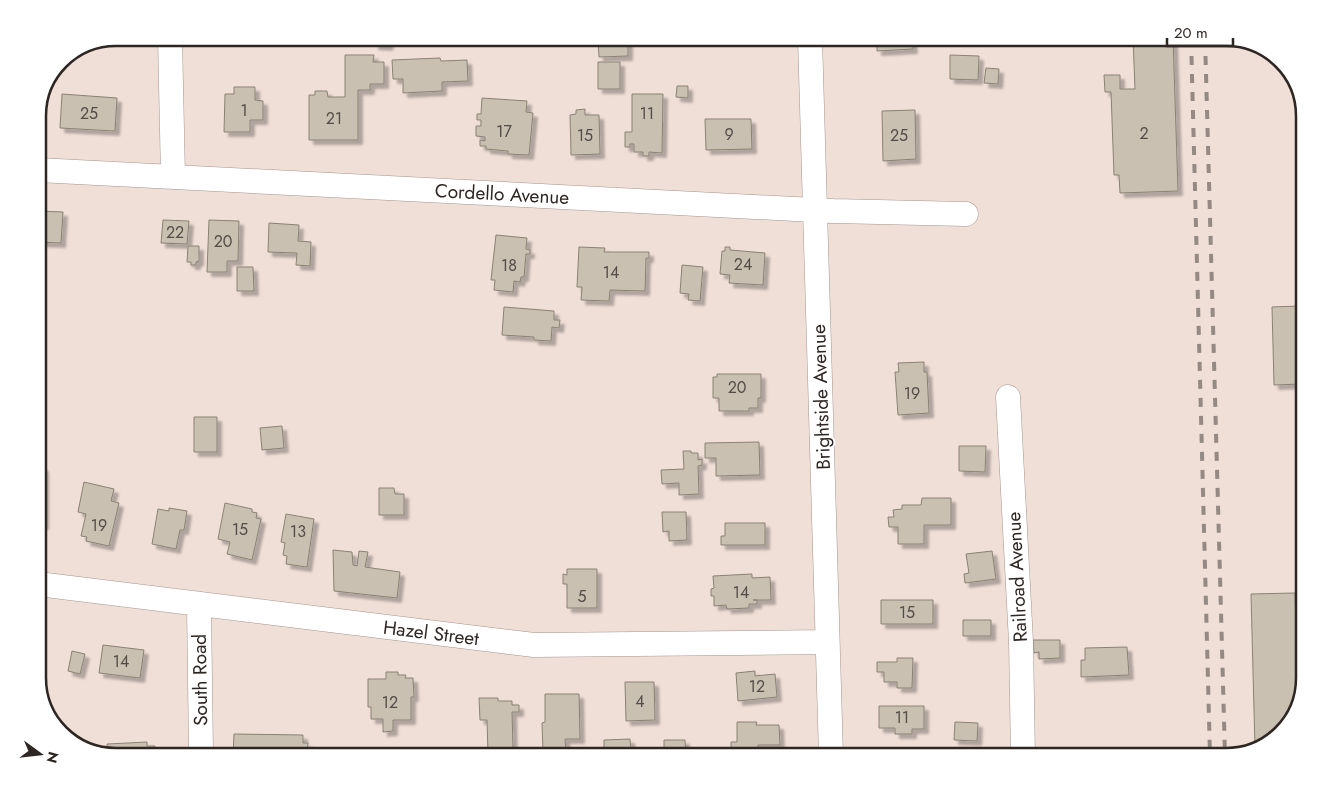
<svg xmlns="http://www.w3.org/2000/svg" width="1342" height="794" viewBox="0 0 1342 794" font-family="Jost,sans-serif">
	<defs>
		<filter id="shadow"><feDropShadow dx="4.5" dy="4.5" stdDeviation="1" flood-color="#0004"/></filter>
	</defs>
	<rect width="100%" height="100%" fill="#f0dfd7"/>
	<path fill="#c9c0b2" stroke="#8a8174" filter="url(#shadow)" d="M375 38H389L388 46 374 45Z
		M598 38H628V56L599 57Z
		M877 38H912L913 49 877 51Z
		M1133 38H1173L1178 191 1120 193 1119 175H1114L1111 92H1105L1104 75H1120V89H1135Z
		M345 55H374L373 62H384V84H370V90H358V140H309V95H315V91H327L328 97H345Z
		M950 55 979 56 978 80 950 79Z
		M440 58 441 61 467 60 468 81 442 82V91L403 93V79H393L392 60Z
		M598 62H620V89H598Z
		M986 68 999 69 998 84 984 83Z
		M677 86H688V98L676 97Z
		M234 87H255V100L263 101V120H250V132H224L225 94H234Z
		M62 94 117 98 115 131 60 128Z
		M632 94H663L662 153 649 152V156H643V152H634V144H630V147H625V132H632Z
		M482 98 527 101 526 112 533 113 529 155 508 154V151L486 149V146H480V140L485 141V137L476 136V126H481V120H477V114H481Z
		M585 109V115H599L600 154 571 155 570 115 576 114V110Z
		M915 110 916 159 883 161 882 111Z
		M705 119H751L752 149 706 150Z
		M38 211 63 212 61 243 38 242Z
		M163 220 189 221 187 244 161 243Z
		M209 220 239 221 238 261H227V272H207Z
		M269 223 299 225 298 241 311 242 310 266 296 265 297 253 268 252Z
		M496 235 527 238 526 249 530 250V254H526L524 277H521L520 282 514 281 513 292 494 290 495 280H491Z
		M188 246H199V261L196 262V265H191V262H187Z
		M579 247 605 248 604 252H649V258H646L645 291 610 290 609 301 581 300 582 287H577Z
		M725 247H730V250L765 253 763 285 729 283 730 275 720 274 722 251H725Z
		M682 265 703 267 700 301 688 300 689 294 680 293Z
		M237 267H253L254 291H237Z
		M1299 306 1302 384 1274 385 1272 307Z
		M504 307 554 311V320H560L559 328 552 327 551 341 534 340V337L502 335Z
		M924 362V372H927L929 413 898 415 895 372H899L898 363Z
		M717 374H761V398H758V408H749V411H719V398H713V377H717Z
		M194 417H217V452H194Z
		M282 426 284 448 262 450 260 428Z
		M759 442 760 475 716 476V458H705V443Z
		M959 446H986L985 472 959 471Z
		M683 451H691V453H698V460L702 459V465L698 466 699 494 679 495V483L662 484 661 470 684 469Z
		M38 467H44V525H38Z
		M84 482 114 489 111 501 119 503 109 546 86 541 87 537 81 536 86 514 78 512Z
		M379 488H394L395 494H404V515H379Z
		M922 498H951V525H924V544H898V527H889L888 517H894L893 510 902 509V505H921Z
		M225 503 252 509V512L257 513 256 518 261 519 252 560 227 554 230 542 218 539Z
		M169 508 187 511 184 530H180L176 549 152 544 158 509 169 511Z
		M662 512H686L687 540 669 541V531L663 532Z
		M286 514 314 519 307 567 286 564 287 556 283 555 285 543 281 542Z
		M725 523H765V545H721V536H725Z
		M333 550 352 552 353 565 357 566 359 551 368 552 365 567 400 572 397 598 334 591Z
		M992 551 996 579 965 583 964 574 969 573 966 554Z
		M567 569H597V608H567V584H563V574L567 575Z
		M752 574V578L770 577 771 600H753H757V604H749V608L727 609 726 605 714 606V596H711V589L714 588 713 576Z
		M1295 593 1298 702 1294 717 1265 746 1255 749 1251 594Z
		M881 600H933V624H881Z
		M963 620H991V636H963Z
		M1033 640H1060V658L1039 659V652L1034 653Z
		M103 645 144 650 140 678 99 673Z
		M1127 647 1129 675 1081 677V660H1085V648Z
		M72 651 85 654 80 674 68 671Z
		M897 658H913L912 688H897V682H884V672H877V662H897Z
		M755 671V676L775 674 777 697 738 701 736 673Z
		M386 672H398V675H406L405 678H413L414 697H411V720H393V731L383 732V719H371V707H368V679H386Z
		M625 682H654L655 720 626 721Z
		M545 694H579L580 739H565L566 752H543L542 723 545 722Z
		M479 698H498V701H512V705H519V712H512L513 749 516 748V752H513V755H510V756L488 755 487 720H480Z
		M879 706H924V729H912V734H895V728H879Z
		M737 722H757L756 725H779L780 745H758V750L731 751V742H737Z
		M955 722 978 723 977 741 954 740Z
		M234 734 303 735V743H308L307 756H233Z
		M630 739 631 751H633V756H604V740Z
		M664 740H685L686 756H664Z
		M147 742V746H155L156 756H116L108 754 107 744Z"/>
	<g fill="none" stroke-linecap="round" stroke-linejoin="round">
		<g stroke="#a4958d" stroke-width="25">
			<path id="street" d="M170 38 173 177
				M810 38 831 756
				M38 170 833 211 966 214
				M1008 397 1021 642 1023 756
				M38 584 534 645 827 642
				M199 604 201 756"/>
		</g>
		<use href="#street" stroke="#fff" stroke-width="24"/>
		<path stroke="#958983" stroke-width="4" stroke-dasharray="9 9" stroke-linecap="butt" d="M1191 38 1210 756
			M1205 38 1225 756"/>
	</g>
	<g text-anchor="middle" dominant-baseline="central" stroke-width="4" stroke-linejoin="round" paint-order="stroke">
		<g font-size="16" fill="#544c47">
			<text x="244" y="110">1</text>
			<text x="89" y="113">25</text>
			<text x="647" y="113">11</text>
			<text x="334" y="118">21</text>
			<text x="504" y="131">17</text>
			<text x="1144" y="133">2</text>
			<text x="729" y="134">9</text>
			<text x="585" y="135">15</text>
			<text x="899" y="135">25</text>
			<text x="175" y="232">22</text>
			<text x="223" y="241">20</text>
			<text x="743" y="264">24</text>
			<text x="509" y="265">18</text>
			<text x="611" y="272">14</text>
			<text x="737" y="387">20</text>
			<text x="912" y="393">19</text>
			<text x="99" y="525">19</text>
			<text x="240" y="529">15</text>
			<text x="298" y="531">13</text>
			<text x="741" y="592">14</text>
			<text x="582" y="596">5</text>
			<text x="907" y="612">15</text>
			<text x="121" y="661">14</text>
			<text x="757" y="686">12</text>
			<text x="640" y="701">4</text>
			<text x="390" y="702">12</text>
			<text x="902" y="717">11</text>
		</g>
		<g font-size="19" fill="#2d2623" stroke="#fff">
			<text transform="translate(502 194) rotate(3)">Cordello Avenue</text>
			<text transform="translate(821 397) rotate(-92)">Brightside Avenue</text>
			<text transform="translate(1017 577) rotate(-93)">Railroad Avenue</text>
			<text transform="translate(431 633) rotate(7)">Hazel Street</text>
			<text transform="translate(200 680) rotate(-91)">South Road</text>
		</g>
	</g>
	<path d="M0 0H1342V794H0ZM116 46H1226A70 70 0 0 1 1296 116V678A70 70 0 0 1 1226 748H116A70 70 0 0 1 46 678V116A70 70 0 0 1 116 46Z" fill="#fff" fill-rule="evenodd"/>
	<path fill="none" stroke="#2d2623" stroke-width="2.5" d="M116 46H1226A70 70 0 0 1 1296 116V678A70 70 0 0 1 1226 748H116A70 70 0 0 1 46 678V116A70 70 0 0 1 116 46Z"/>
	<g transform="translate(40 754) rotate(105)" stroke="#ffffff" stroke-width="4" paint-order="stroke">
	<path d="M0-4L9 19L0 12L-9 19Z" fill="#2d2623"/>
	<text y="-8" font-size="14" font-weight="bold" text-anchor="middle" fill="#2d2623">N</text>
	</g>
	<path d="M1167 38v8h66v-8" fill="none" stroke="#2d2623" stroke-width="2.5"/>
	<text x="1174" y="38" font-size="15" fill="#2d2623" stroke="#ffffff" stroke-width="4" paint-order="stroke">20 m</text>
</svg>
